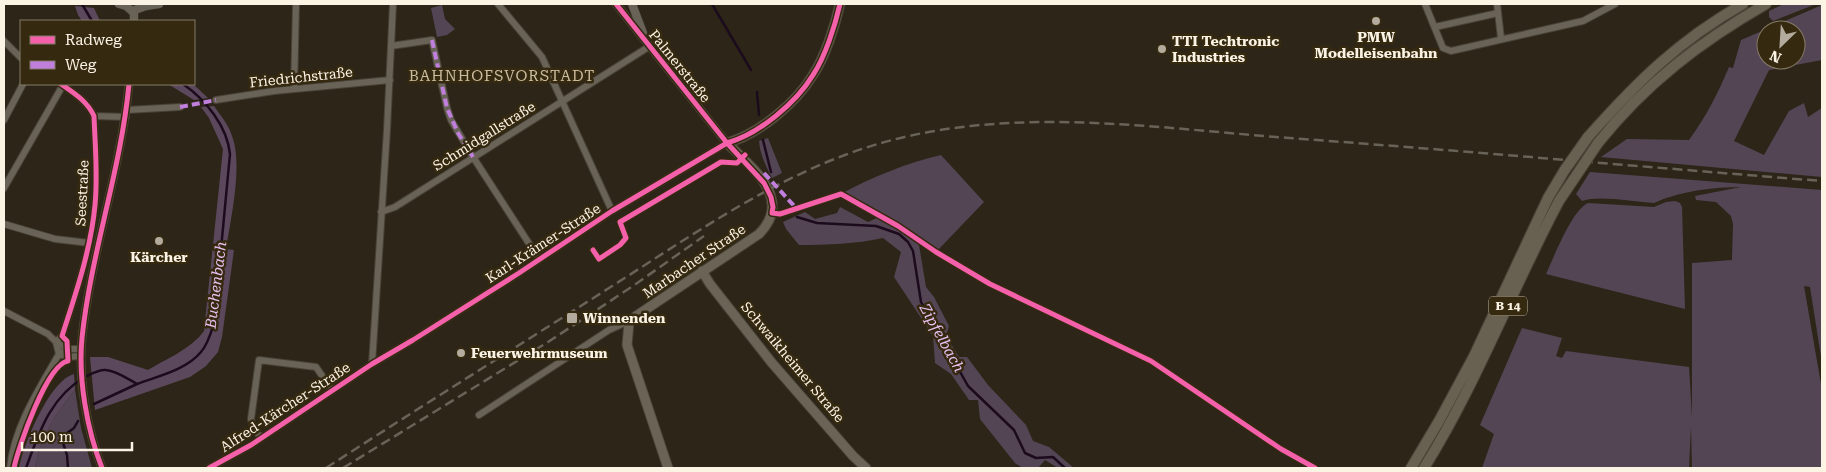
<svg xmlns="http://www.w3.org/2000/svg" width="1826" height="472" viewBox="0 0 1826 472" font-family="'Roboto Serif',serif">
	<rect width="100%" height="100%" fill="#2d2618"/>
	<path fill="#544555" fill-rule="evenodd" d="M1784 4H1816L1773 21 1769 17V11Z
		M442 5 445 19 455 29 447 35 437 37 431 8Z
		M1822 5V60L1769 70 1734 141 1764 155 1789 111 1804 103 1808 117 1822 108V177L1601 157 1627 139 1689 140C1706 117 1718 93 1729 67L1733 68 1741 40ZM1766 30H1796V60H1766Z
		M768 138 782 173 772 178C766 166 760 155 759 141Z
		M941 155 984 202 936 252 898 226 841 194C872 177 907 163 941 155Z
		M1590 172 1822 190V363L1810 287 1804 286 1822 390V468H1692L1691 426 1689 468H1482L1494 434 1480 425 1522 328 1562 338 1556 356 1562 358 1566 351 1689 367 1692 417V263L1732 260 1733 224 1731 216 1716 202 1696 200 1695 196 1741 187C1713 187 1680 191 1654 203 1635 202 1599 195 1582 201L1576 194Z
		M1675 201 1680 203 1682 207 1685 309 1546 274C1554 257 1572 210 1588 203L1654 207 1666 202Z
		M840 207 868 222 877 218 900 230 919 245 926 287 934 297 949 326 946 336 959 357H967L988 385 1026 425 1033 441 1049 447 1074 468H1058L1045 460 1038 468H1023L1015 463 980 419 978 400H969L951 374 935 363 933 336 894 277 901 252 883 238C855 244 827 245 799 245L786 229 783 222 805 212 815 219 837 213Z
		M75 390 81 428 92 468H35C40 437 55 414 75 390Z"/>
	<path fill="#5c485c" d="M75 6 94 8 100 21H82L78 15Z
		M168 84H193L208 98 194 100Z
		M214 106C220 115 229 125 232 136 243 164 231 218 226 249L234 250 222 337 218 352 206 366 190 377 95 410 90 357H108L148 370C166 359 191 349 204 331L223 149 209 118 201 107Z
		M74 374 75 390C55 414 40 437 35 468H19C24 444 49 381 74 374Z"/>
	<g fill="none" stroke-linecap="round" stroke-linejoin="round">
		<path stroke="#1c0b1d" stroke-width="2.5" d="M82 4 92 21
			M712 4 751 70
			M757 92 759 115
			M763 140 771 172
			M797 217 817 223 876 226 899 234 908 242 913 251 921 302 968 386 1014 430 1025 453 1036 458 1053 457 1065 468
			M94 404 137 384
			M26 468C39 433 50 397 85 377 91 374 99 369 106 370 117 371 128 379 137 384 158 376 186 370 201 352 208 344 211 333 214 323L230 154C227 126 206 100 183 84
			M68 468 67 455 62 440 63 436 74 428 78 421"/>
		<g stroke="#484236" stroke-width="8">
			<path id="minor" d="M498 4 542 57 612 211
				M1425 4 1443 48 1451 51 1583 21 1615 4
				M1497 4 1501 38
				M1435 27 1498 13
				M4 41 21 58
				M391 46 432 40 447 108 451 120 473 157 539 259
				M61 84C74 93 87 101 94 116 95 145 98 175 95 205 91 249 76 293 62 336L56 342 68 349
				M294 89 296 4
				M216 100 274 91 390 80
				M127 110 180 107
				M94 116 126 117
				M4 120 23 84
				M4 188 63 85
				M381 212 395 207 650 46
				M4 224 55 239 89 243
				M4 311 48 334 56 342 59 354
				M59 354 68 349H82
				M59 354 67 357 81 356
				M372 364 387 130 393 4
				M479 415 609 330 622 324 629 323
				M261 438 253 427 251 419 259 360 316 367 332 390
				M10 468C14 427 39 389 59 354
				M209 468 251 445 372 364 413 340 519 273 612 211 727 143"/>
		</g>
		<g stroke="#484236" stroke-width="9">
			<path id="tertiary" d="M119 4 126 6 132 11
				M616 4 727 143
				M632 4 643 33
				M132 11 146 6 159 4
				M132 11 134 14V21
				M102 468C87 430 78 379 82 338 91 252 121 170 129 84"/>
		</g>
		<g stroke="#484236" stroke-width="11">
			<path id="secondary" d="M702 271 710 284 772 363 853 456 866 468
				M668 468 627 345 629 323 636 316 759 234C794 199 752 168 727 143 759 134 796 103 813 75 825 57 835 26 840 4"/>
		</g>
		<g stroke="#484236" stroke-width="12">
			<path id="trunk" d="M1588 137C1637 82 1678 41 1743 4
				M1598 143C1646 83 1700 42 1766 4
				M1411 468 1439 421 1474 356 1548 198
				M1424 468C1477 383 1512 289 1559 201"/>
		</g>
		<use href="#minor" stroke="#686257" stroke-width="6"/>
		<use href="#tertiary" stroke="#686257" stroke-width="8"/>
		<use href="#secondary" stroke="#6a6356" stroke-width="9"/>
		<use href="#trunk" stroke="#686050" stroke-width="10"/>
		<path stroke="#686257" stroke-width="2.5" stroke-dasharray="10 5" stroke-linecap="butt" d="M326 468C420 407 515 348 609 288 685 240 761 186 845 155 988 101 1141 127 1289 138 1467 151 1644 167 1822 181
			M343 468 548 342 633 286 704 236"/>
		<g stroke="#484236" stroke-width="12" stroke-linecap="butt">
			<path id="trunk-bridge" d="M1548 198 1564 171 1588 137
				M1559 201 1598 143"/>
		</g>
		<use href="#trunk-bridge" stroke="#686050" stroke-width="10"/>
		<path stroke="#c07fdc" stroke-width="4" stroke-dasharray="8 4" stroke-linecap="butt" d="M432 40 447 108 458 133 473 157
			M180 107 216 100
			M764 173 796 208"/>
		<g stroke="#352910" stroke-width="8">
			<path id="cycleway" d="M616 4 727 143 764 183 771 197 773 207 772 213 780 214 841 194 898 226 936 252 990 284 1151 361 1281 449 1315 468
				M593 250 599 259 620 245 626 238 620 222 721 162 737 163 745 155
				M14 468C18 448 47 364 68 361L67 341 62 336C76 293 91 249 95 205 98 175 95 145 94 116 87 101 74 93 61 84
				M102 468C87 430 78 379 82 338 91 252 121 170 129 84
				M209 468 251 445 372 364 413 340 519 273 612 211 727 143C759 134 796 103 813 75 825 57 835 26 840 4"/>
		</g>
		<use href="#cycleway" stroke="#f560ab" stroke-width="5"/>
	</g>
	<g fill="#b3ab9d" stroke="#352910" stroke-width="2">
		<circle cx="1376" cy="21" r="5"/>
		<circle cx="1162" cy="49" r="5"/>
		<circle cx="159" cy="241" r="5"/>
		<rect x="566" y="312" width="12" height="12" rx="2.5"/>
		<circle cx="461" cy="353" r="5"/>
	</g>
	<g text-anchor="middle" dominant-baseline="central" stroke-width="5" stroke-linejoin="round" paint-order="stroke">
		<rect fill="#352910" stroke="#c0b6a4" stroke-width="1" x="1489" y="296.5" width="38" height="19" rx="4"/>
		<g font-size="12" font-weight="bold" fill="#fbf3e4">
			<text x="1508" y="306">B 14</text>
		</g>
		<g font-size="14" font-weight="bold" fill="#fbf3e4" stroke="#352910" text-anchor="start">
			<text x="1376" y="37" text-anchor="middle">PMW<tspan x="1376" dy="16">Modelleisenbahn</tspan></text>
			<text x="1172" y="41">TTI Techtronic<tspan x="1172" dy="16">Industries</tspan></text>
			<text x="159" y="257" text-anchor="middle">Kärcher</text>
			<text x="583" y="318">Winnenden</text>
			<text x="471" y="353">Feuerwehrmuseum</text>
		</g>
		<g font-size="14" fill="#fbf3e4" stroke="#352910">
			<text transform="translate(680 66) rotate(51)">Palmerstraße</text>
			<text transform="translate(301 77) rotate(-6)">Friedrichstraße</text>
			<text transform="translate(484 136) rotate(-32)">Schmidgallstraße</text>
			<text transform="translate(82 193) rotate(-87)">Seestraße</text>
			<text transform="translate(543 243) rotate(-33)">Karl-Krämer-Straße</text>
			<text transform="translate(694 261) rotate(-34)">Marbacher Straße</text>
			<text transform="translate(793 362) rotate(50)">Schwaikheimer Straße</text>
			<text transform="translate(285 407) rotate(-33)">Alfred-Kärcher-Straße</text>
		</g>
		<g font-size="15" letter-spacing="1" fill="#cbbc9f" stroke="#352910">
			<text x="502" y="76">BAHNHOFSVORSTADT</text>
		</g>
		<g font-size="15" font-style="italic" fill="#e9c0f1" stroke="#352910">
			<text transform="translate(216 285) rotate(-83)">Buchenbach</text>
			<text transform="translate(942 338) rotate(61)">Zipfelbach</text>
		</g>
	</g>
	<rect width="1826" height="472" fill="none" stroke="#fbf3e4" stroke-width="10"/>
	<rect x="20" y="20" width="175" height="65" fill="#352910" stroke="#847a65"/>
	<rect x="30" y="36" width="25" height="8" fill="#f560ab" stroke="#847a65"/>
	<text x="65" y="45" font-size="15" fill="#fbf3e4">Radweg</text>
	<rect x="30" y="61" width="25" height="8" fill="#c07fdc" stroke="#847a65"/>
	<text x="65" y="70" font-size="15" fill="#fbf3e4">Weg</text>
	<g transform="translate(1781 45) rotate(205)"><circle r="24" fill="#352910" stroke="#847a65"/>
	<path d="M0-4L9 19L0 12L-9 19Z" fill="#b3ab9d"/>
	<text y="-8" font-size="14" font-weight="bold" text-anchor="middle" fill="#fbf3e4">N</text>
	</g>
	<path d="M22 442v8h110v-8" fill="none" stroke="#fbf3e4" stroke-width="2.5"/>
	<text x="30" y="442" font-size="15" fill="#fbf3e4" stroke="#352910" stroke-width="4" paint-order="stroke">100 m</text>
</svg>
